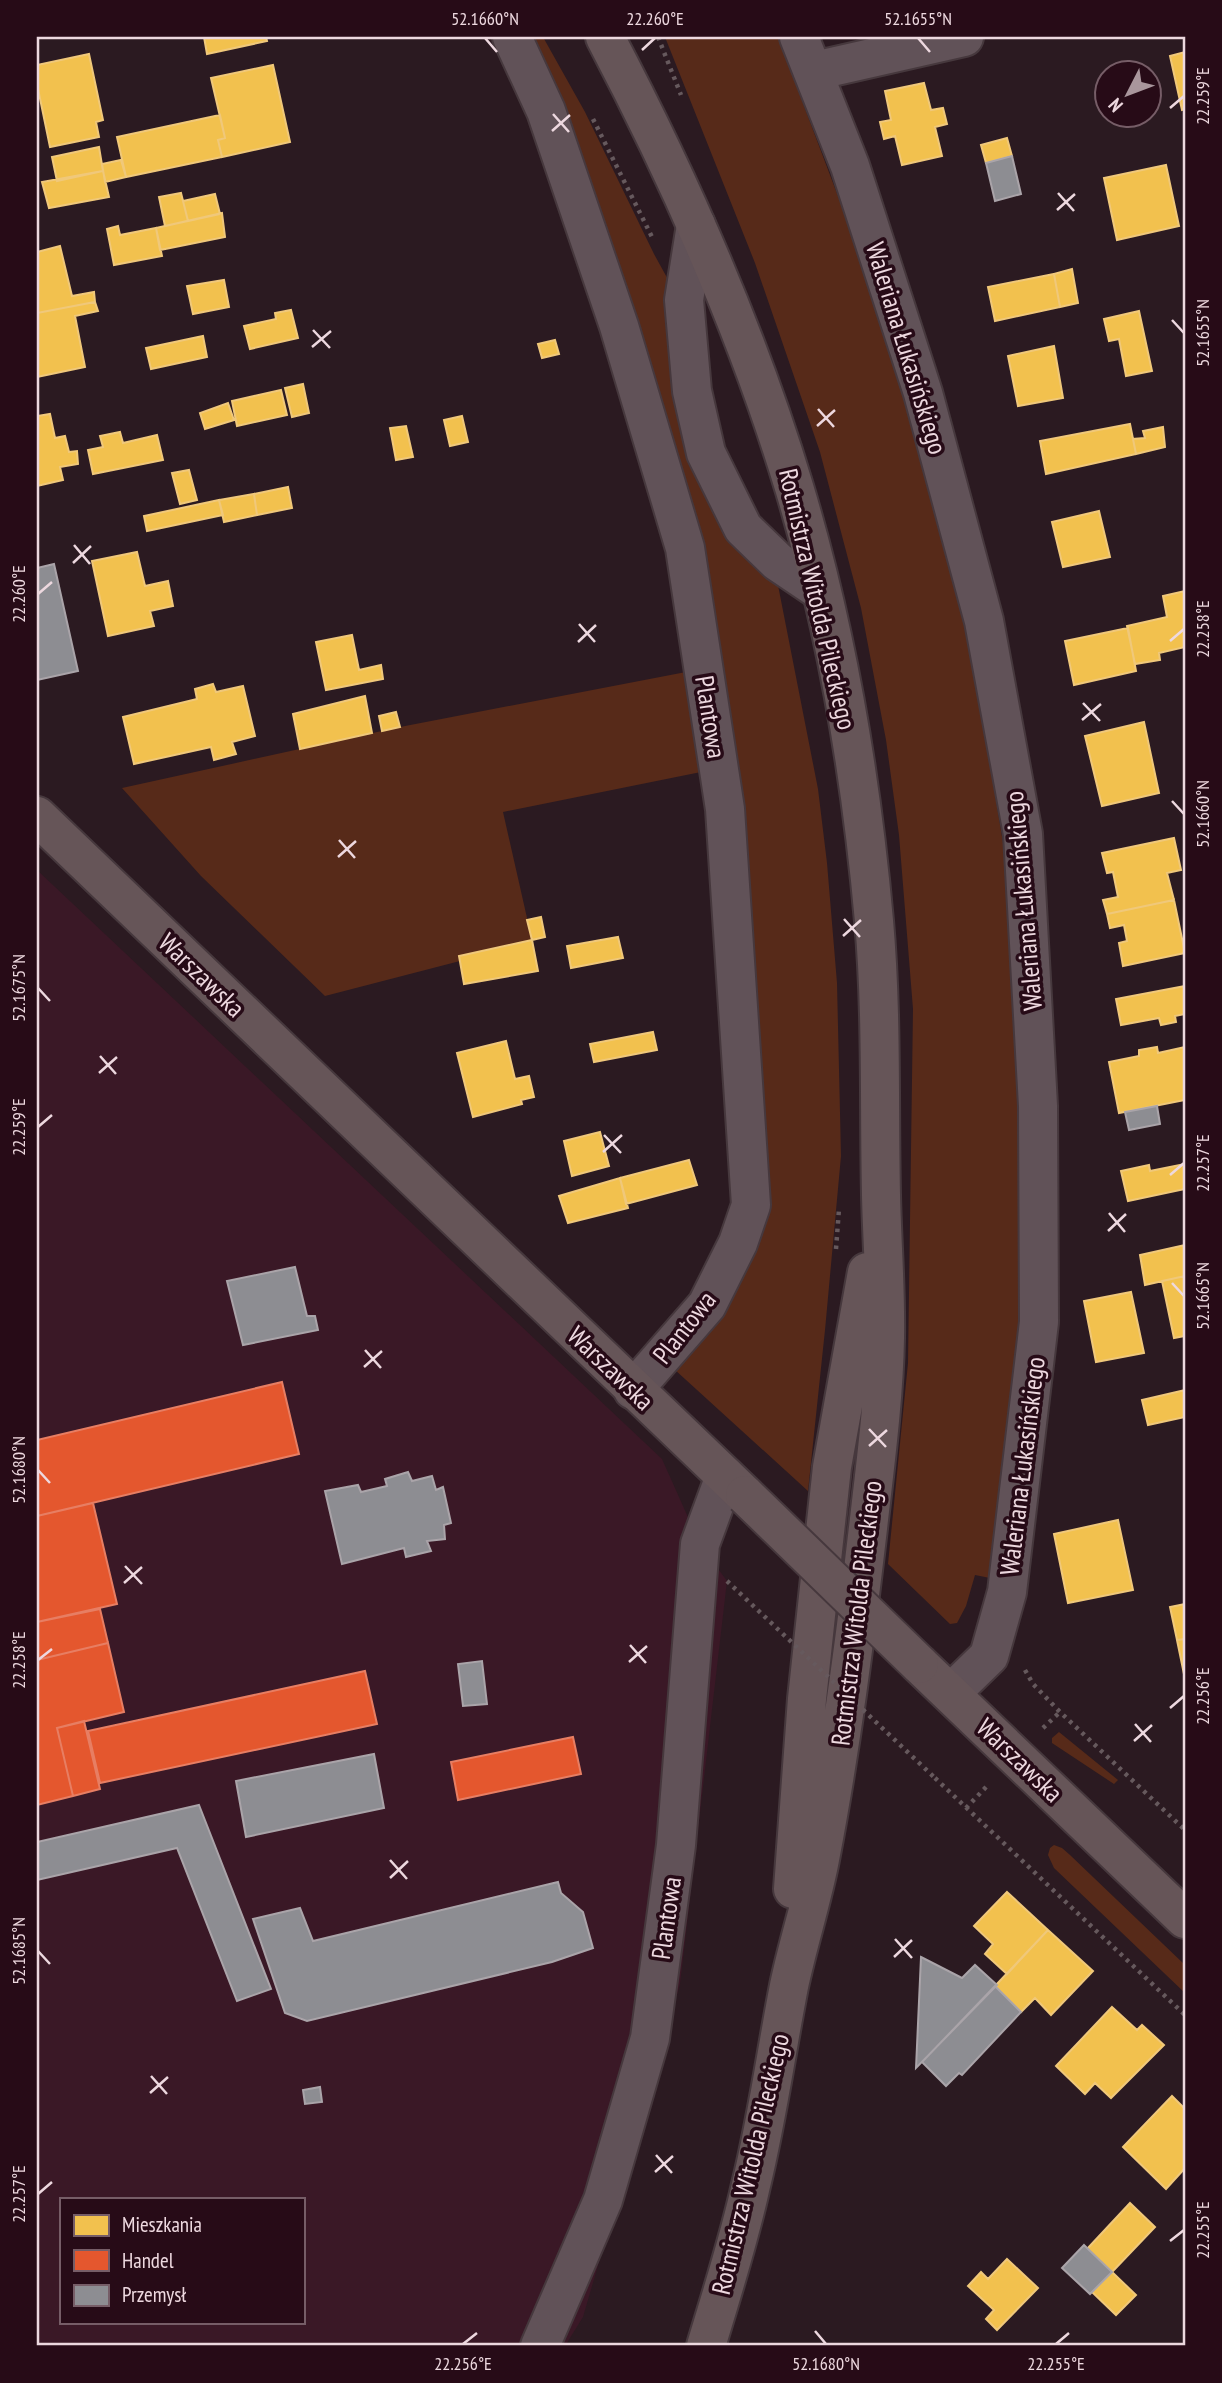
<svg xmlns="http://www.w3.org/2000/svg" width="1222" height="2383" viewBox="0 0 1222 2383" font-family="'PT Sans Narrow',sans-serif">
	<rect width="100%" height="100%" fill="#2b1a21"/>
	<path fill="#3a1826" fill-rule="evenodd" d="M37 870 662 1459 700 1544 727 1581 680 1984 583 2317 565 2346H37ZM61 2199H303V2322H61Z"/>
	<path fill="#572a19" d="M523 37H543L585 112 654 254 676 294 687 405 776 575 818 789 827 863 837 983 841 1156 825 1330 808 1491 674 1369 753 1230 724 708Z
		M665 37H778L850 228 931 473 968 631 1012 897 1023 982V1316L990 1578 975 1575 966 1606 957 1623 950 1624 888 1564 908 1363 913 1009 899 835 886 740 861 608 820 452 755 263Z
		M686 672 701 772 503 812 532 940 459 956 460 961 325 996 201 876 122 788 400 727Z
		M1059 1732 1118 1780 1114 1784 1052 1743V1738Z
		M1054 1845 1062 1848 1070 1855 1185 1965V1993L1054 1868 1048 1855 1050 1848Z"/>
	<path fill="#f2c14e" stroke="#f0c87a" stroke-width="2" d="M204 37H266L267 41 207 54Z
		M1185 52V109L1182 110 1170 56Z
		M89 54 103 120 96 122 99 137 50 147 37 84V65Z
		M273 65 290 142 222 157 218 140 225 138 211 78Z
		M924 83 931 110 943 108 947 124 935 127 942 156 902 165 895 136 884 139 880 122 891 120 885 91Z
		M220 115 225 138 218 140 222 157 126 177 117 137Z
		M1007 138 1012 156 986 163 981 145Z
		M99 147 103 171 57 181 52 157Z
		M121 160 126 177 105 182 102 164Z
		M1166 165 1179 226 1117 240 1104 178Z
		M103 171 109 197 49 208 42 182Z
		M181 193 188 221 165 226 159 197Z
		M215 194 220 214 188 221 183 201Z
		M222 213 225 237 160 250 156 228Z
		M118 226 120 235 156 228 162 256 114 265 107 229Z
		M60 246 72 296 94 292 95 302 37 313V252Z
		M1072 269 1078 303 1060 307 1054 274Z
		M1054 274 1060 307 995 321 988 287Z
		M224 280 229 307 193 314 187 286Z
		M95 302 98 311 75 316 85 367 37 377V313Z
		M291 310 298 338 250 349 244 326 276 319 275 313Z
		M1139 311 1152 371 1126 376 1119 339 1109 341 1104 319Z
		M203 336 207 357 151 369 146 348Z
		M555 340 559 354 542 358 538 344Z
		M1054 346 1063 398 1018 406 1008 356Z
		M303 384 309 413 292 417 285 388Z
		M281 390 287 415 237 426 232 401Z
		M228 403 234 420 205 429 200 413Z
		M50 414 55 438 65 436 69 452 77 451 78 464 60 467 63 480 37 486V416Z
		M462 416 468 442 450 446 444 420Z
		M1130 424 1136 454 1046 474 1040 441Z
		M406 426 413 457 396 460 390 428Z
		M1163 427 1165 447 1136 454 1133 439 1145 438 1143 431Z
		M120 432 123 443 157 435 163 460 93 474 88 450 103 447 100 436Z
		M189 470 197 500 180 504 172 473Z
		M288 487 292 508 257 515 254 494Z
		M254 494 257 515 224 522 219 500Z
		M219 500 223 515 147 531 144 516Z
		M1099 511 1110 557 1063 567 1052 522Z
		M137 552 145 586 168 581 173 606 150 611 154 626 108 636 92 561Z
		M1185 591V647L1159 653 1160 660 1135 664 1127 626 1167 617 1163 596Z
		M1128 628 1136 671 1074 685 1065 641Z
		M352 635 359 670 381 665 383 679 326 690 316 642Z
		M213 684 216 692 243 686 255 736 232 742 236 754 214 760 211 747 134 764 123 717 197 699 195 689Z
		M365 696 372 733 300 749 293 714Z
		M396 712 400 727 382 731 379 716Z
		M1144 722 1159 793 1102 806 1085 736Z
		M1174 838 1181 870 1167 873 1174 900 1107 914 1103 900 1118 897 1113 872 1107 873 1102 853Z
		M1174 900 1185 953 1123 966 1119 943 1127 941 1124 925 1110 928 1107 914Z
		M541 917 545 937 532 940 527 920Z
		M618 937 623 958 571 968 567 946Z
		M532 940 538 971 464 984 459 956Z
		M1185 986V1014L1175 1016 1176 1022 1161 1025 1159 1018 1121 1025 1116 999Z
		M653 1032 657 1050 594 1062 590 1044Z
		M506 1041 515 1079 529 1076 534 1097 521 1100 522 1104 473 1117 457 1053Z
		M1157 1047 1158 1053 1185 1047V1100L1119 1113 1109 1062 1139 1056V1050Z
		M600 1132 609 1166 572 1176 564 1141Z
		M689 1160 697 1185 626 1204 620 1178Z
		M1185 1164V1189L1128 1201 1121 1171 1149 1165 1150 1171Z
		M620 1178 628 1208 568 1223 559 1196Z
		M1185 1245V1276L1145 1285 1140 1255Z
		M1185 1276V1336L1174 1338 1162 1281Z
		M1131 1292 1144 1353 1096 1362 1084 1301Z
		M1185 1390V1417L1148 1425 1142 1400Z
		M1118 1520 1133 1590 1068 1603 1054 1534Z
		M1185 1604V1639L1177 1640 1170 1607Z
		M1185 1639V1679L1177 1640Z
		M1007 1892 1048 1930 1007 1974 985 1954 993 1944 974 1926Z
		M1048 1930 1093 1971 1051 2015 1035 1998 1021 2012 995 1986Z
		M1112 2007 1137 2030 1142 2025 1164 2045 1111 2098 1095 2083 1085 2094 1056 2066Z
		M1172 2096 1185 2109V2168L1166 2189 1123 2147Z
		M1130 2203 1155 2227 1112 2272 1087 2249Z
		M1007 2259 1038 2288 997 2330 986 2319 994 2310 968 2286 981 2272 988 2279Z
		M1112 2272 1136 2295 1116 2315 1092 2292Z"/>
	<path fill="#e4572e" stroke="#e77e63" stroke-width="2" d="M282 1382 299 1454 37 1516V1440Z
		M93 1503 117 1604 37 1622V1516Z
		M100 1609 108 1643 37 1660V1622Z
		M108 1643 124 1712 57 1728 73 1796 37 1805V1660Z
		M365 1671 377 1724 100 1783 88 1731Z
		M84 1721 100 1789 73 1796 57 1728Z
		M573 1737 581 1774 458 1800 451 1762Z"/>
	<path fill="#8d8d92" stroke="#aaa4a9" stroke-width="2" d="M1012 156 1021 194 995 201 986 163Z
		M54 564 78 671 37 680V568Z
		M1157 1106 1160 1124 1129 1130 1125 1112Z
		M295 1267 307 1316H315L318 1330 243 1345 227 1281Z
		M408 1472 412 1481 432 1476 436 1490 443 1487 451 1523 444 1525 445 1539 427 1541 431 1551 406 1557 404 1548 342 1564 325 1491 358 1485 361 1492 387 1486 385 1479Z
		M482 1661 487 1704 463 1706 458 1664Z
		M374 1754 384 1808 246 1837 236 1781Z
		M199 1805 271 1989 237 2001 177 1848 37 1880V1842Z
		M558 1882 561 1893 583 1912 593 1948 552 1962 307 2021 285 2013 253 1919 300 1908 313 1941Z
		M921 1957 962 1978 975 1965 997 1985 916 2068Z
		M995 1986 1021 2012 962 2075 959 2073 946 2086 922 2062Z
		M320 2087 322 2102 305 2104 303 2090Z
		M1084 2245 1112 2272 1090 2294 1062 2268Z"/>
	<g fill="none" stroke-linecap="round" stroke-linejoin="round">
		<g stroke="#46383d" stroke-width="42">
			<path id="minor" d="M512 37 546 111 619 326 685 548 725 809 751 1205 738 1243 707 1305 633 1390
				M799 37 850 166 923 393 984 621 1023 834 1038 1106 1039 1322 1007 1592 989 1656 951 1693
				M814 71 964 37
				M696 225 684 300 692 391 706 453 743 528 778 562 821 591
				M540 2346 603 2200 650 2038 676 1845 700 1544 725 1476"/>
		</g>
		<g stroke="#46383d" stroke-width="42">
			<path id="major" d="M605 37C680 180 747 331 794 487 836 627 861 775 874 921 882 1012 879 1103 881 1195 882 1242 886 1290 885 1338 884 1400 875 1466 868 1528 855 1639 841 1749 820 1859 812 1901 798 1943 789 1986 776 2053 767 2120 751 2185 739 2240 722 2293 706 2346
				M37 816 745 1495
				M919 1664 1185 1919
				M793 1889 807 1699 832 1467 867 1272"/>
		</g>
		<path stroke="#66595d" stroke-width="4.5" stroke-dasharray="3.5 5" stroke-linecap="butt" d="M658 37 681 95
			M593 119 653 239
			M836 1249 839 1209
			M1025 1670 1033 1684 1060 1712 1185 1830
			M1043 1728 1060 1712
			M935 1778 1185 2015
			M966 1808 988 1785"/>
		<use href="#minor" stroke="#615258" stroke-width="38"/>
		<use href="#major" stroke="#665558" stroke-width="38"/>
		<g stroke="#46383d" stroke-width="42" stroke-linecap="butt">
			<path id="major-bridge" d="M745 1495 919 1664"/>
		</g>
		<path stroke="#66595d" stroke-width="4.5" stroke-dasharray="3.5 5" stroke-linecap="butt" d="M727 1581 935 1778"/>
		<use href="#major-bridge" stroke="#665558" stroke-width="38"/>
	</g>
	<path fill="none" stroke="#edd8df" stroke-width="2.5" d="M485 38 497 52M918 38 930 52M642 50 655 38M1170 108 1184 96M553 114 569 132M552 131 570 115M1058 193 1074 211M1057 210 1075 194M1172 320 1184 333M313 330 330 348M312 347 331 331M818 409 834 427M817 426 835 410M74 545 90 564M73 563 91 546M38 594 52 582M579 624 595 642M1170 641 1184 629M578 642 596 625M1083 703 1100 721M1082 720 1101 704M1172 801 1184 814M339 840 355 858M338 857 356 841M844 919 860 937M843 936 861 920M38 988 50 1001M100 1056 116 1074M99 1073 117 1057M38 1127 52 1115M604 1135 621 1153M603 1152 622 1135M1170 1175 1184 1163M1109 1213 1125 1232M1108 1231 1126 1214M1172 1283 1184 1296M365 1350 381 1368M364 1367 382 1351M869 1429 886 1447M869 1446 887 1430M38 1470 50 1483M125 1566 142 1584M124 1583 142 1567M630 1645 646 1663M38 1660 52 1649M629 1662 647 1646M1170 1708 1184 1696M1135 1724 1151 1742M1134 1741 1152 1725M390 1860 407 1879M390 1878 408 1861M895 1939 912 1958M38 1951 50 1964M894 1957 912 1940M151 2076 167 2094M150 2093 168 2077M656 2155 672 2173M655 2172 673 2156M38 2194 52 2182M1170 2241 1184 2230M815 2331 826 2344M463 2344 477 2333M1056 2344 1069 2333"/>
	<g text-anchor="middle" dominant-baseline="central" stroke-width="7" stroke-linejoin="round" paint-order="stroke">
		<g font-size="26" fill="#edd8df" stroke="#270b17">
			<text transform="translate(907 348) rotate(73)">Waleriana Łukasińskiego</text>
			<text transform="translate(818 599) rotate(77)">Rotmistrza Witolda Pileckiego</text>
			<text transform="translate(711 717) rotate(81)">Plantowa</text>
			<text transform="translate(1023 901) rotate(-95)">Waleriana Łukasińskiego</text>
			<text transform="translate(202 975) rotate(44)">Warszawska</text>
			<text transform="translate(684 1327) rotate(-52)">Plantowa</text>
			<text transform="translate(611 1368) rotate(44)">Warszawska</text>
			<text transform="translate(1022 1466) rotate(-83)">Waleriana Łukasińskiego</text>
			<text transform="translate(856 1613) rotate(-83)">Rotmistrza Witolda Pileckiego</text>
			<text transform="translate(1020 1760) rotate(44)">Warszawska</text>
			<text transform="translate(666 1918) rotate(-82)">Plantowa</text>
			<text transform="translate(750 2164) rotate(-77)">Rotmistrza Witolda Pileckiego</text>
		</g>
	</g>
	<rect width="1222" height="2383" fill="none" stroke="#270b17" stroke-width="77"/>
	<rect x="60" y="2198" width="245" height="126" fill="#270b17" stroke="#765d67" stroke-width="2"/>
	<rect x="74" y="2215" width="35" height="21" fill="#f2c14e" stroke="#765d67" stroke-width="2"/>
	<text x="122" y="2232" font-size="21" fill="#edd8df">Mieszkania</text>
	<rect x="74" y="2250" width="35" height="21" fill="#e4572e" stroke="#765d67" stroke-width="2"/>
	<text x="122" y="2268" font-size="21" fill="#edd8df">Handel</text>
	<rect x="74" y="2285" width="35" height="21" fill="#8d8d92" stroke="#765d67" stroke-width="2"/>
	<text x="122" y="2302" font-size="21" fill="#edd8df">Przemysł</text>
	<g transform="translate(1128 94) rotate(228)"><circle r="33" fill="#270b17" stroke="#765d67" stroke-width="2"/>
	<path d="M0-5L12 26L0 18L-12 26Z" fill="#a9969c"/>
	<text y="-10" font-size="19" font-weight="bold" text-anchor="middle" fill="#edd8df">N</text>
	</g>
	<rect x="38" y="38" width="1146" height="2306" fill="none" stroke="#edd8df" stroke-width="2.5"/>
	<g font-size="18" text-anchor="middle" fill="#edd8df">
		<text x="485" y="25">52.1660°N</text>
		<text x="655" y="25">22.260°E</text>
		<text x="918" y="25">52.1655°N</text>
		<text transform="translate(1203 96) rotate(-90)" y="6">22.259°E</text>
		<text transform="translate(1203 333) rotate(-90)" y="6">52.1655°N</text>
		<text transform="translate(19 594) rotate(-90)" y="6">22.260°E</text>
		<text transform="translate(1203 629) rotate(-90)" y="6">22.258°E</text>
		<text transform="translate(1203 814) rotate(-90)" y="6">52.1660°N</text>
		<text transform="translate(19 988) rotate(-90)" y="6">52.1675°N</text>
		<text transform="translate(19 1127) rotate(-90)" y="6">22.259°E</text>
		<text transform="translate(1203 1163) rotate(-90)" y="6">22.257°E</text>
		<text transform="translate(1203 1296) rotate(-90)" y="6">52.1665°N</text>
		<text transform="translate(19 1470) rotate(-90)" y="6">52.1680°N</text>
		<text transform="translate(19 1660) rotate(-90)" y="6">22.258°E</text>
		<text transform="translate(1203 1696) rotate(-90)" y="6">22.256°E</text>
		<text transform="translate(19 1951) rotate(-90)" y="6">52.1685°N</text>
		<text transform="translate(19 2194) rotate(-90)" y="6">22.257°E</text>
		<text transform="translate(1203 2230) rotate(-90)" y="6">22.255°E</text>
		<text x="463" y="2370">22.256°E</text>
		<text x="826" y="2370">52.1680°N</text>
		<text x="1056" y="2370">22.255°E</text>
	</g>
</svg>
